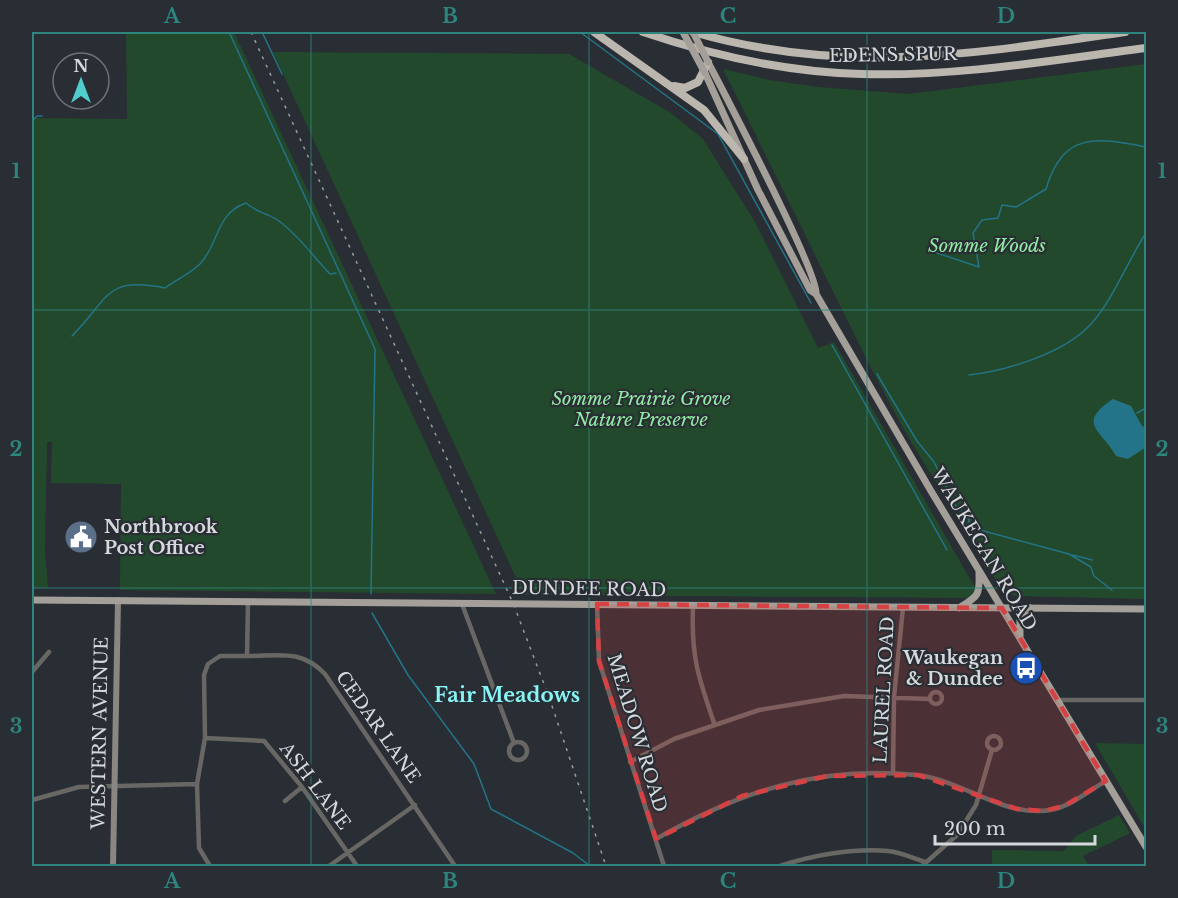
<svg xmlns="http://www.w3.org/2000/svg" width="1178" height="898" viewBox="0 0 1178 898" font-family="'Libre Baskerville',serif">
	<rect width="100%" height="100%" fill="#292e34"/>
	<path fill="#22492b" d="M126 32H234L496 594 120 590 121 484 51 483 52 442H47L45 551 48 588H32V118L127 119Z
		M273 52 569 54 671 113 703 139 755 222 818 348 834 342 977 591 972 598 524 595Z
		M1146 64V599L1014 596 1001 588 908 437 872 370 723 69 770 80 818 87 908 94Z
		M1095 743 1146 744V830Z
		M1119 815 1130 833 1083 856 1089 866H992V850L1064 851 1076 836Z"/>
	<path fill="#237488" d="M1113 399 1131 406 1142 426 1146 428V447L1128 459 1116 456C1103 431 1075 424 1113 399Z"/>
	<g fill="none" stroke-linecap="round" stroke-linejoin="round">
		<path stroke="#237488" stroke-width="1.5" d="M229 32 375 349 371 594
			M262 32 282 74
			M580 32 718 134 811 303
			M32 121 37 116H42
			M937 253 979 267 973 233 982 220 998 218 1002 205 1016 207 1046 189C1063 132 1095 137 1146 147
			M72 336C110 298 104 276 165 288 176 280 191 273 200 264 219 244 216 213 246 203 259 214 268 213 279 221 299 236 313 256 330 274L336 273
			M832 345 947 550
			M877 374 917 441 934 462 955 505 969 520V527L1069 554 1091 567 1094 576 1112 590
			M969 375C1006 371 1065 353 1091 324 1114 298 1127 262 1146 233
			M1137 413 1146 408
			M1073 555 1092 560
			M572 591H586
			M372 613 408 675 474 764 491 809 573 853 590 866"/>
		<path stroke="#696764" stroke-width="4.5" d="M462 604 514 743
			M597 604 599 661 664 866
			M693 606C691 657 698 676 714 723
			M247 656C280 656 301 649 325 674L455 866
			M32 672 49 652
			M930 698a6 6 0 1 1 12 0a6 6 0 1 1-12 0Z
			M1057 700H1146
			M987 743a7 7 0 1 1 14 0a7 7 0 1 1-14 0Z
			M205 738 264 741 302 787 357 866
			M509 751a9 9 0 1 1 18 0a9 9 0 1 1-18 0Z
			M630 762 674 739 759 710 844 696 930 699
			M893 773 894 697 903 608
			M32 800 79 787 197 784
			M285 801 302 787
			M656 839C739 792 818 765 916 775 963 779 1006 821 1055 809 1072 805 1090 790 1106 781
			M210 866 199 848 197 784 205 738 204 675 208 664 220 656H247L248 602
			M329 866 415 805
			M780 866C813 855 853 848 888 851 900 852 913 858 925 862
			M922 866 957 835 976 805 992 750"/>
		<path stroke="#8a8782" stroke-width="6" d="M113 866 118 600"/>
		<path stroke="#a4a099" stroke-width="7" d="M708 62C725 95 819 273 816 294
			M705 73 758 190 810 290 816 294 931 491 1146 847
			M32 600 1146 609
			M959 608C978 596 980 596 979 573
			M1020 637V620L1030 608"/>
		<path stroke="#bbb6ae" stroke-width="8" d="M594 32 704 110 744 159
			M643 32C714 56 786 72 861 74 956 77 1053 60 1146 48
			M693 32C844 76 974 54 1125 32
			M674 86 685 88 698 82 708 62"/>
		<path stroke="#989ca0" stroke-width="1.5" stroke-dasharray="3 6" stroke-linecap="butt" d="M251 32 513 603 549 697 606 866"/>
		<path stroke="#a4a099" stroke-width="7" d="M683 32 705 73
			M693 32 708 62"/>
	</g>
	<path fill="#d64243" fill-opacity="0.2" stroke="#d64243" stroke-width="4.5" stroke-dasharray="12 8" stroke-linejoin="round" d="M597 604 1002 608 1106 781 1064 806 1044 811 1017 809 918 775 827 776 742 796 656 839 599 661Z"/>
	<path fill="none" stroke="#2d857e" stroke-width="1.5" stroke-opacity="0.55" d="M311 32V866M589 32V866M867 32V866M32 310H1146M32 588H1146"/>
	<defs>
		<g id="civic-disc" transform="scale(1.725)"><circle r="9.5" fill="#5c6f8a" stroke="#292e34"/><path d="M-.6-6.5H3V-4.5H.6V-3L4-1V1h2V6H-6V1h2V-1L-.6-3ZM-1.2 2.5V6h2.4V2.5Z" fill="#fff"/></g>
		<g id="bus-disc" transform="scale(1.725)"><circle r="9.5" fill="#1a4fb4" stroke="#292e34"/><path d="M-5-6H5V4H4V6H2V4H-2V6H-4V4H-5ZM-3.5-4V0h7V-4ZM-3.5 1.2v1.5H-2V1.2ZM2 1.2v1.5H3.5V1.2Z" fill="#fff"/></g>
	</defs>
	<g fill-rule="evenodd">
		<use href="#civic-disc" x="81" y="537"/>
		<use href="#bus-disc" x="1026" y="668"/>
	</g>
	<g text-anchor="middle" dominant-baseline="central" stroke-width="4.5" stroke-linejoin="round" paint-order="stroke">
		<g font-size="18" fill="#d5d8dc" stroke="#292e34">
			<text transform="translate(893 55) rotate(-1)">EDENS SPUR</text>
			<text transform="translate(984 549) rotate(59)">WAUKEGAN ROAD</text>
			<text transform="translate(589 589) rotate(1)">DUNDEE ROAD</text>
			<text transform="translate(884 690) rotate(-87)">LAUREL ROAD</text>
			<text transform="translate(378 727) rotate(55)">CEDAR LANE</text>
			<text transform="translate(100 733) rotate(-89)">WESTERN AVENUE</text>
			<text transform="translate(637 733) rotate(73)">MEADOW ROAD</text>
			<text transform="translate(315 786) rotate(53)">ASH LANE</text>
		</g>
		<g font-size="18" font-style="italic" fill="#92eca4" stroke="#292e34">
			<text x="987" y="246">Somme Woods</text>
			<text x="641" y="399">Somme Prairie Grove<tspan x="641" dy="21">Nature Preserve</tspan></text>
		</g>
		<g font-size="18" font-weight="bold" fill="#d5d8dc" stroke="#292e34" text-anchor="start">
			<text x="104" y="527">Northbrook<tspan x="104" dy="21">Post Office</tspan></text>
			<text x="1003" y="658" text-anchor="end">Waukegan<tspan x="1003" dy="21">&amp; Dundee</tspan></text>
		</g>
		<g font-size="20" font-weight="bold" fill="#88f4f5" stroke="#292e34">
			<text x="507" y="695">Fair Meadows</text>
		</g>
	</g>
	<rect width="1178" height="898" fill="none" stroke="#292e34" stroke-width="66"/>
	<g transform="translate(81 81)"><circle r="28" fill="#292e34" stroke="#6e7277" stroke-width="1.5"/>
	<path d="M0-4.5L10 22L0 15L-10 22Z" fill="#52cdce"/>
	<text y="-9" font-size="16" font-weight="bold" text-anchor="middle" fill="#d5d8dc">N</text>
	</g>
	<path d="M935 835v9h160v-9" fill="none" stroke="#d5d8dc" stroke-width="3"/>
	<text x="944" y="835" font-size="18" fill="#d5d8dc" stroke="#292e34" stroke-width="4.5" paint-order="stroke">200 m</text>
	<rect x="33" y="33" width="1112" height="832" fill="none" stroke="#2d857e" stroke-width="2"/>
	<g font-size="20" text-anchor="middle" font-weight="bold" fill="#2d857e">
		<text x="172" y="23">A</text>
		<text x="450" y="23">B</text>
		<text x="728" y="23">C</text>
		<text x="1006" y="23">D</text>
		<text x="16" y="178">1</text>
		<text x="1162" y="178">1</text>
		<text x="16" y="456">2</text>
		<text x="1162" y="456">2</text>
		<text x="16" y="733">3</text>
		<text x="1162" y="733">3</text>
		<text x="172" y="888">A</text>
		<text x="450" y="888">B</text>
		<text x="728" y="888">C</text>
		<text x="1006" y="888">D</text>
	</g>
</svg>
